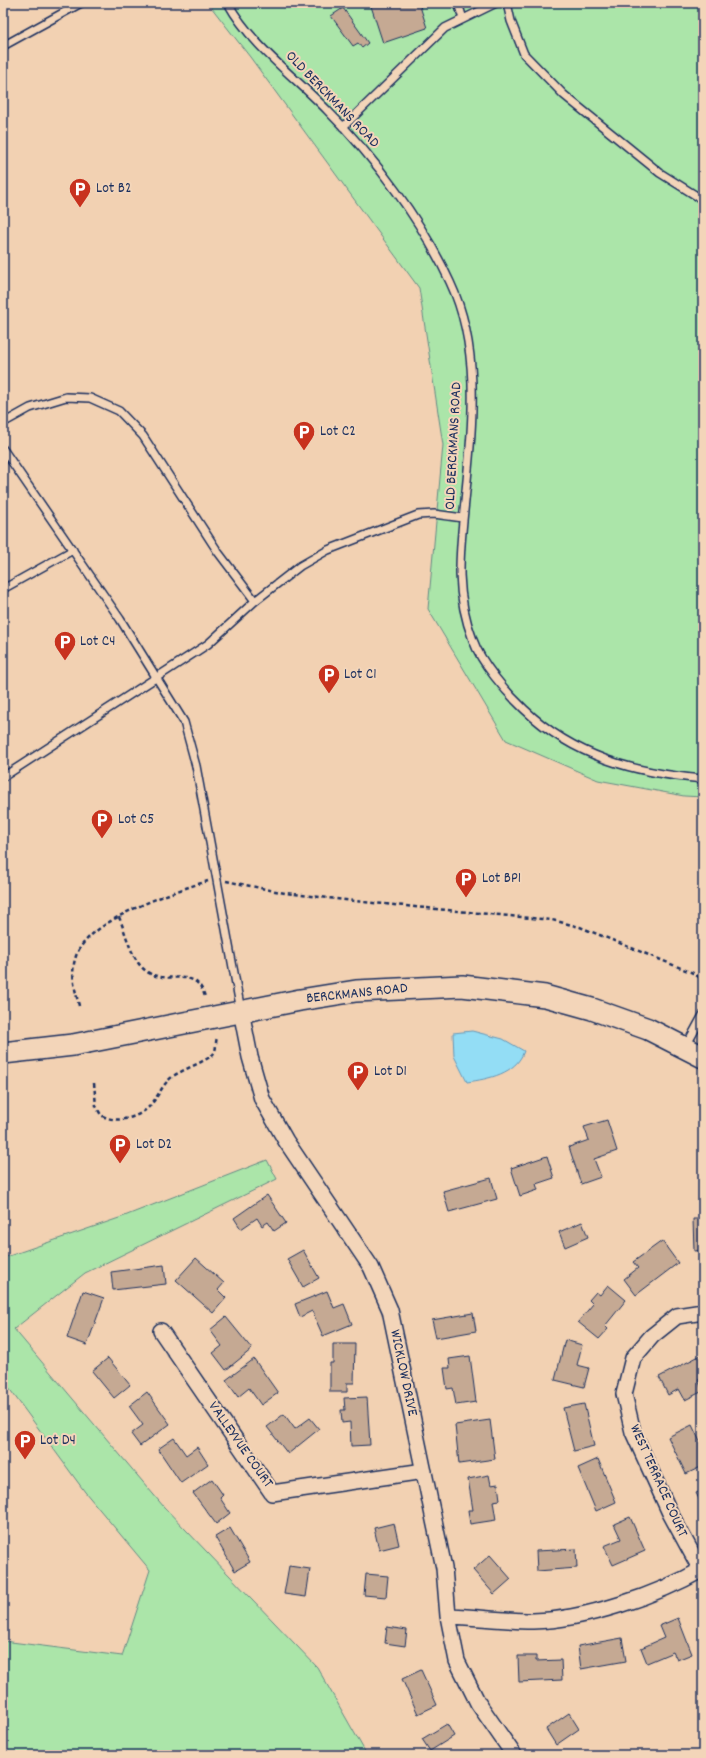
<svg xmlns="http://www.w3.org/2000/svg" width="706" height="1758" viewBox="0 0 706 1758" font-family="Dekko,sans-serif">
	<rect width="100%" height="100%" fill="#f2d1b2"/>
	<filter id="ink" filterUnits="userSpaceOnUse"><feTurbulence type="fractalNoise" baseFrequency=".025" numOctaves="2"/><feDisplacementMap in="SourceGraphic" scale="8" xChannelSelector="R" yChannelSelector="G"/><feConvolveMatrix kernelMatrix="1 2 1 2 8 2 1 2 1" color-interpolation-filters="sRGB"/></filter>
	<g filter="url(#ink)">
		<path fill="#abe5a9" stroke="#638a84" d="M208 3H703V797L684 796 598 780 506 740 428 609 443 445 419 288 250 57Z
			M267 1160 277 1179 85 1273 14 1329 164 1507 317 1667 367 1755H3V1641L122 1656 150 1570 85 1492 3 1380V1258L122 1217Z"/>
		<path fill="#93ddf5" stroke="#6397b9" d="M472 1031 503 1039 524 1051C516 1074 488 1079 467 1082L454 1056 453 1033Z"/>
		<path fill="#c5a993" stroke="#1b2f5e" d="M370 3H419L427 28 383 43Z
			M343 8 368 43 362 48 358 43 353 46 331 16Z
			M607 1120 617 1151 594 1159 601 1177 581 1184 569 1147 589 1140 584 1127Z
			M547 1156 554 1178 536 1184 538 1190 520 1196 511 1168Z
			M491 1178 497 1199 449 1212 443 1191Z
			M267 1195 286 1223 274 1231 268 1222 262 1226 257 1218 241 1229 234 1218Z
			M693 1219H703V1250L694 1251Z
			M582 1222 588 1237 565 1247 559 1232Z
			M662 1241 678 1263 636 1295 624 1279 638 1268 633 1262Z
			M303 1250 319 1278 303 1287 287 1259Z
			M196 1258 224 1283 218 1290 226 1298 213 1313 176 1280Z
			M164 1265 166 1284 113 1290 111 1272Z
			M608 1285 626 1300 605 1326 608 1329 599 1339 578 1322 593 1304 589 1300 596 1292 600 1295Z
			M83 1291 104 1298 87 1345 67 1338Z
			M327 1291 334 1308 344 1304 352 1324 323 1336 312 1311 300 1317 295 1304Z
			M473 1313 476 1331 436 1338 432 1320Z
			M226 1317 252 1349 226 1370 213 1353 222 1346 210 1330Z
			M565 1340 582 1345 577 1365 589 1368 584 1387 555 1380Z
			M333 1344H355L354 1383H347V1392H330V1363H333Z
			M703 1354V1377L698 1380 703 1391 685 1400 679 1389 668 1395 659 1377Z
			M470 1356 476 1402 456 1405 453 1388 447 1389 444 1368H450L449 1359Z
			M108 1358 130 1385 114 1398 92 1371Z
			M254 1359 278 1393 261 1405 249 1388 238 1397 226 1380Z
			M147 1392 170 1424 140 1446 131 1434 143 1425 129 1406Z
			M367 1397 370 1445 351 1446 350 1422 342 1423 341 1410H345L344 1398Z
			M584 1404 594 1446 574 1451 563 1408Z
			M284 1414 295 1429 310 1418 319 1429 288 1454 267 1427Z
			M490 1420 495 1459 459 1464 455 1425Z
			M692 1425 703 1448V1466L686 1474 668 1437Z
			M174 1438 186 1455 197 1447 208 1464 181 1483 158 1449Z
			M598 1459 616 1502 596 1511 578 1468Z
			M489 1475 491 1485 498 1484 500 1500 493 1501 496 1520 470 1524 468 1510H473L468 1479Z
			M212 1479 223 1495 220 1498 230 1513 216 1524 193 1493Z
			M703 1490V1507L696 1493Z
			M630 1517 645 1551 613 1565 604 1546 621 1539 614 1524Z
			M394 1523 399 1545 379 1550 374 1528Z
			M230 1528 250 1562 235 1571 215 1537Z
			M576 1549 577 1568 537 1571 536 1551Z
			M490 1555 511 1579 494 1594 473 1570Z
			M289 1566 310 1569 306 1597 284 1594Z
			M366 1574 388 1576 386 1597 364 1595Z
			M678 1618 692 1654 677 1660 673 1652 647 1663 641 1648 664 1638 659 1626Z
			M387 1627 407 1630 405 1646 385 1643Z
			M622 1638 626 1661 581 1669 578 1646Z
			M518 1656H536V1661L561 1660 562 1680 519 1682Z
			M421 1670 437 1705 418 1714 402 1679Z
			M569 1713 579 1729 556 1745 546 1729Z
			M447 1724 454 1736 430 1751 422 1739Z"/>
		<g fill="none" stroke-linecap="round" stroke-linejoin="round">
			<g stroke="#1b2f5e" stroke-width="10">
				<path id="lane" d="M228 3C251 45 294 76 327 110 375 158 422 221 450 282 482 350 472 428 465 501 460 551 454 591 473 640 481 663 506 692 524 709 574 757 635 773 703 779
					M458 3 463 19
					M507 3 511 21 524 54 564 95 660 173 703 200
					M3 46 81 3
					M343 127 445 28 496 3
					M3 423 30 408 66 397 90 398 119 411 143 436 218 552 255 601
					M3 449 120 619 184 722 196 766 241 1011
					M3 589 73 550
					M3 777 208 644 255 601 300 566 328 550 418 515 434 514 463 518
					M686 1046 703 1015"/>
			</g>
			<g stroke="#1b2f5e" stroke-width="18">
				<path id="street" d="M241 1011 250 1057 262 1099 286 1141 371 1267 390 1310 444 1568 448 1616 457 1661 478 1703 514 1755
					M161 1331 272 1493 424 1471
					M701 1570 670 1513 633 1432 624 1394 633 1358 652 1336 677 1316 703 1312
					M448 1616C476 1617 505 1621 533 1621 585 1620 658 1595 703 1569"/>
			</g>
			<g stroke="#1b2f5e" stroke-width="24">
				<path id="secondary" d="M3 1053 73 1045 300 1000 356 991 462 986 545 996 592 1009 648 1029 703 1057"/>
			</g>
			<path stroke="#1b2f5e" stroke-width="2.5" stroke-dasharray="4 3" stroke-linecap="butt" d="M226 881 285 893 363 902 552 920 580 927 693 973 703 980
				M119 917C126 933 131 960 146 971 167 987 196 964 205 997
				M79 1006C75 989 70 973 76 956 88 920 174 891 208 881
				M94 1083 96 1106 101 1115C117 1125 143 1117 153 1102 160 1093 163 1084 172 1077 181 1070 210 1060 214 1053 217 1048 215 1043 217 1038"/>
			<use href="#lane" stroke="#f3d5b9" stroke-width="7"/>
			<use href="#street" stroke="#f3d5b9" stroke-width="15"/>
			<use href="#secondary" stroke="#f3d5b9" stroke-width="21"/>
		</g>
	</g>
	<defs>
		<g id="parking-pin" transform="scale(1.15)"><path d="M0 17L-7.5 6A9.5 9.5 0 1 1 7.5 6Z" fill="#c8321e" stroke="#f3d5b9"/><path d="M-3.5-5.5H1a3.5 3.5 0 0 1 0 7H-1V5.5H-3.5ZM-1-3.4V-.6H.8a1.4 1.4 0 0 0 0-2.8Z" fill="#fff"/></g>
	</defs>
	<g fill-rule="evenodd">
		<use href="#parking-pin" x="80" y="189"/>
		<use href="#parking-pin" x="304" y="432"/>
		<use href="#parking-pin" x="65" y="642"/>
		<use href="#parking-pin" x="329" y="675"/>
		<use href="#parking-pin" x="102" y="820"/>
		<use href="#parking-pin" x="466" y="879"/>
		<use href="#parking-pin" x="358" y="1072"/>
		<use href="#parking-pin" x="120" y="1145"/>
		<use href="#parking-pin" x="25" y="1441"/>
	</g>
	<g text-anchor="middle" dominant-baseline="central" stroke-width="4" stroke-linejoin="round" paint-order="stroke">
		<g font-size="15" fill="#1b2f5e" stroke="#f3d5b9">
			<text transform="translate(332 100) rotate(46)">OLD BERCKMANS ROAD</text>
			<text transform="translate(454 446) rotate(-87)">OLD BERCKMANS ROAD</text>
			<text transform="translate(357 994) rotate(-6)">BERCKMANS ROAD</text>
			<text transform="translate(403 1373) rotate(78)">WICKLOW DRIVE</text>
			<text transform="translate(240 1445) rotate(55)">VALLEYVUE COURT</text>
			<text transform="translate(658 1481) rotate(66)">WEST TERRACE COURT</text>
		</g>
		<g font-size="15" fill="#1b2f5e" stroke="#f3d5b9" text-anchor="start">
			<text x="96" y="189">Lot B2</text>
			<text x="320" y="432">Lot C2</text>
			<text x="80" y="642">Lot C4</text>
			<text x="344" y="675">Lot C1</text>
			<text x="118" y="820">Lot C5</text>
			<text x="482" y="879">Lot BP1</text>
			<text x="374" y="1072">Lot D1</text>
			<text x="136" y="1145">Lot D2</text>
			<text x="40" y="1441">Lot D4</text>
		</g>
	</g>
	<rect width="706" height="1758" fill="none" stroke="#f3d5b9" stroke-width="16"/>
	<rect x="8" y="8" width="690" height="1742" fill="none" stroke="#1b2f5e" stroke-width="1.5" filter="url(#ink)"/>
</svg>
